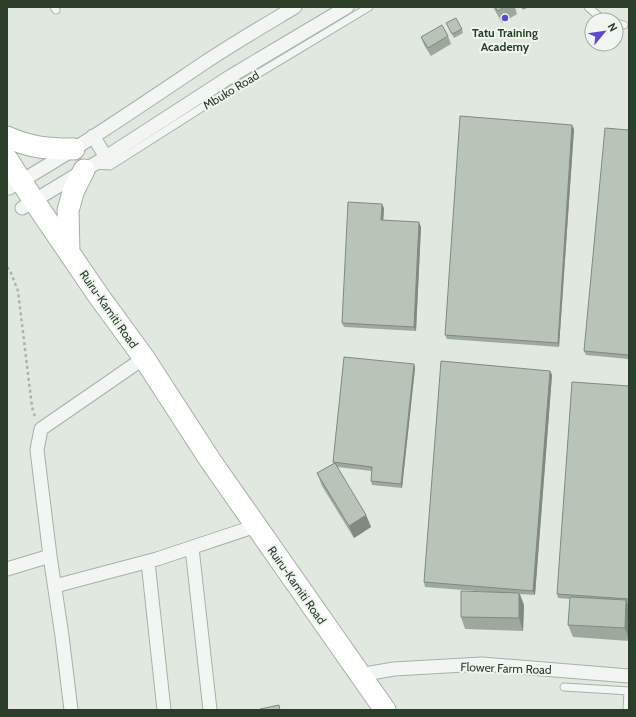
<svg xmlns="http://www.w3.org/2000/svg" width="636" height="717" viewBox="0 0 636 717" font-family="Cabin,sans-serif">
	<rect width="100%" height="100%" fill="#e0e8e0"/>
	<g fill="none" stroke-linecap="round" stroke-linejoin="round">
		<g stroke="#a6b2a5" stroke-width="9">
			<path id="service" d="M54 7 56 10
				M588 7 603 20
				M616 23 624 25
				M96 165 110 166 206 105 369 7
				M564 687 629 691
				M627 710 628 691"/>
		</g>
		<g stroke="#a6b2a5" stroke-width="15">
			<path id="minor" d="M93 136 106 157
				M9 188C76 150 140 106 204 63 234 43 265 25 295 7
				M22 208 106 157 231 76 347 7
				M192 548 210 710
				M148 562 164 710
				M7 569 50 556
				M55 586 157 559 256 526
				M359 675 394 669 482 664 629 676
				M71 710 62 636 50 556 37 450 41 429 144 358"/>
		</g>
		<g stroke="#a1b39f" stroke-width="23">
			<path id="primary" d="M7 137C31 148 49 149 74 149
				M7 159 34 201 98 295 144 358 210 460 385 710
				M69 252 68 211 73 192 84 170"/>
		</g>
		<path stroke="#aab4aa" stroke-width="2.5" stroke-dasharray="3 3" stroke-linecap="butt" d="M7 267 11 273 18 291 32 407 35 417"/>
		<use href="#service" stroke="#f2f6f2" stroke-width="7"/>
		<use href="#minor" stroke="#f2f6f2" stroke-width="13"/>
		<use href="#primary" stroke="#fff" stroke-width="21"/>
	</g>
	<path fill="#9ea99d" d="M493 7H515L517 14 502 23Z
		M521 7H529L523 10Z
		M446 23 462 29 463 33 454 38Z
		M448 36 451 44 431 56 424 45 421 37Z
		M574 129 559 347 447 339 445 335Z
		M629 130V359L586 355 584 351Z
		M384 208 383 220 421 227 416 331 344 327 342 323Z
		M414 364 415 368 402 488 372 485 371 481 372 471 337 467 366 515 371 527 354 538 322 486 317 473 334 463 333 462Z
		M550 371 552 375 535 595 520 594 524 605 523 631 465 629 461 617 489 592 425 587 424 582Z
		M629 386V603H628L629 607V641L573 637 568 625 570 599 558 598 557 594Z"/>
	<path fill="#818980" d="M572 125 574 129 559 347 558 343Z
		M382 204 384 208 383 225 381 220Z
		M419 222 421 227 416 331 414 327Z
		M414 364 415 368 402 488 401 484Z
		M550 371 552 375 535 595 533 591Z
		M366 515 371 527 354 538 349 526Z
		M519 593 524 605 523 631 519 618Z
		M626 600 629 607V640L625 628Z"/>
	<path fill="#b8c4b7" stroke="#818980" d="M495 7H504L498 11Z
		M456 18 462 29 452 34 446 23Z
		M442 25 448 36 428 48 421 37Z
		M460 116 572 125 558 343 445 335Z
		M605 128 629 130V355L584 351Z
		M348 202 382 204 381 220 419 222 414 327 342 323Z
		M344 357 414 364 401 484 371 481 372 467 333 462Z
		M441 361 550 371 533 591 424 582Z
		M572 382 629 386V599L557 594Z
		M335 463 366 515 349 526 317 473Z
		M461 591 519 593V618L461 617Z
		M570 597 626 600 625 628 568 625Z
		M279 705 280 710H260V709Z"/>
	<circle fill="#5d4ac7" stroke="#f0f6ef" stroke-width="1.5" cx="505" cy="18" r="4"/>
	<g text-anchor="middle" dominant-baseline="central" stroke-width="4" stroke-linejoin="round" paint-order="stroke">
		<g font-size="12" font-weight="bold" fill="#2a3e29" stroke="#f0f6ef">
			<text x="505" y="32">Tatu Training<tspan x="505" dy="14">Academy</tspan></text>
		</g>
		<g font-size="12" fill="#2a3e29" stroke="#f0f6ef">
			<text transform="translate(231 90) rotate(-31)">Mbuko Road</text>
			<text transform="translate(109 309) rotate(55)">Ruiru-Kamiti Road</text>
			<text transform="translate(297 585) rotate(55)">Ruiru-Kamiti Road</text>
			<text transform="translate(506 668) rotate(2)">Flower Farm Road</text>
		</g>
	</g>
	<rect width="636" height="717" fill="none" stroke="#2a3e29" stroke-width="16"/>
	<g transform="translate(604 32) rotate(61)"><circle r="19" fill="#f0f6ef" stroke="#a1aca0"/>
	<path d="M0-3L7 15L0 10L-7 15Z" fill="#5d4ac7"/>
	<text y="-6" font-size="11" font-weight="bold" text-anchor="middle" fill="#2a3e29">N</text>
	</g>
</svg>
